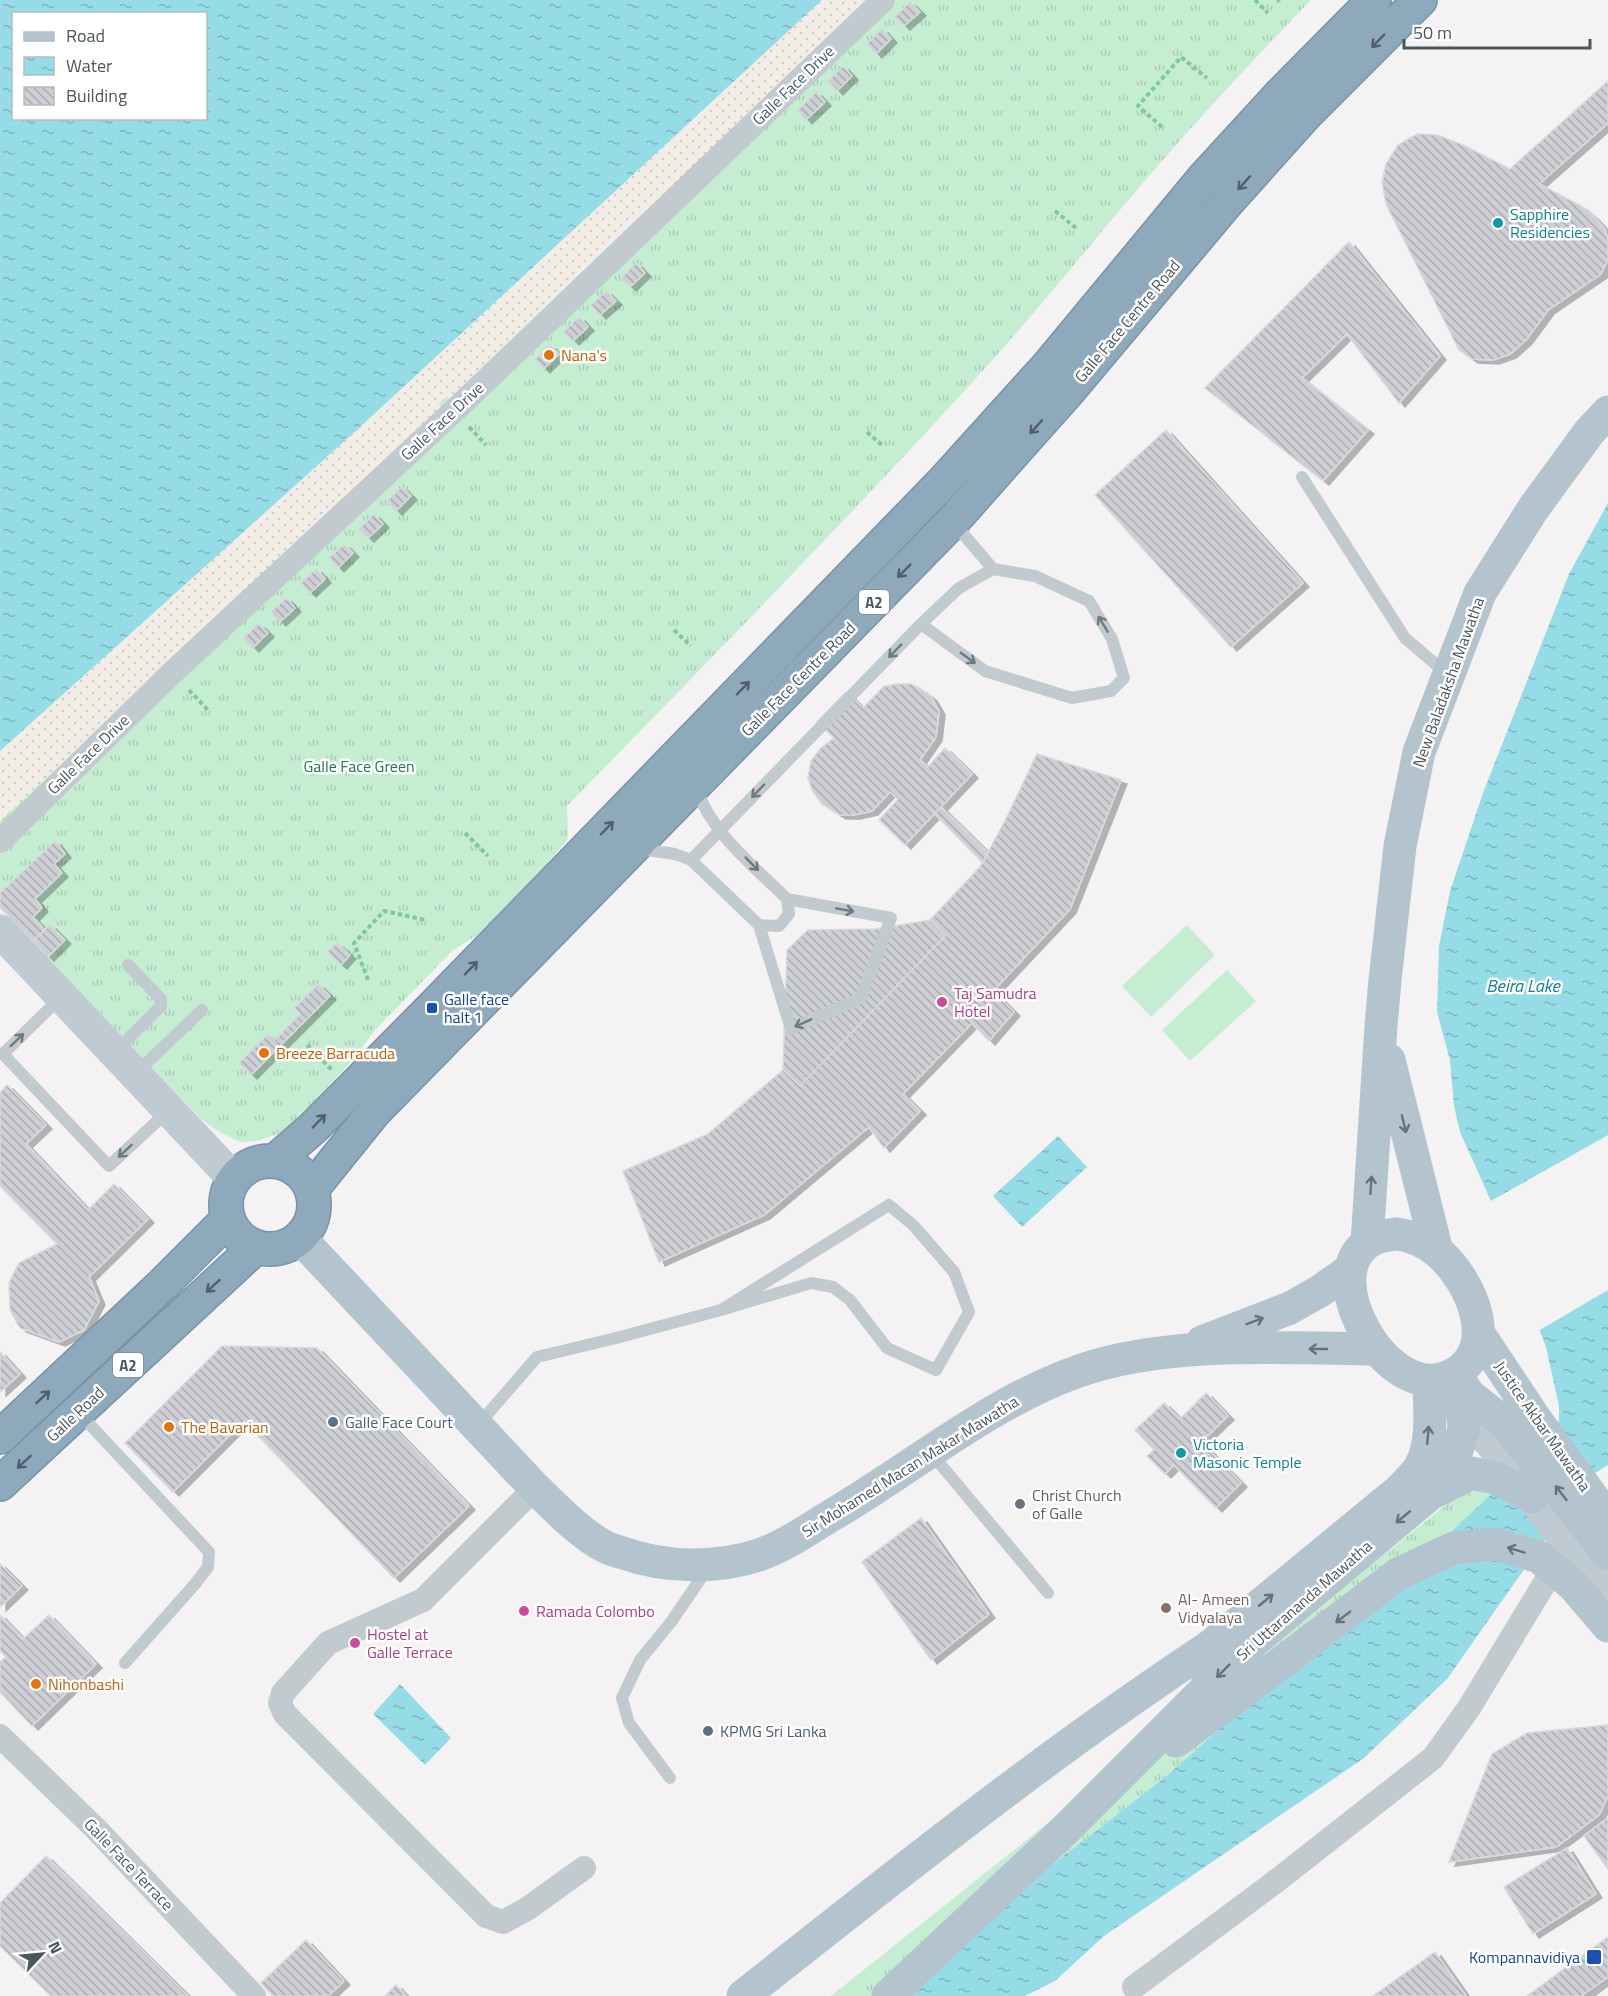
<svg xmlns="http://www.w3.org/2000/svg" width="1608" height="1996" viewBox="0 0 1608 1996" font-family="'Titillium Web',sans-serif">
	<defs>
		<pattern id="grass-tufts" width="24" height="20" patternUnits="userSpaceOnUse" patternTransform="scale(1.5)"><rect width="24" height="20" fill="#c5edd2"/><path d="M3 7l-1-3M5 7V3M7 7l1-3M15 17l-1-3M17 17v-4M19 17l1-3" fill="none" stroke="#abcdb7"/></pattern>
		<pattern id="sand-dots" width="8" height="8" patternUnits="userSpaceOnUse" patternTransform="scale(1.5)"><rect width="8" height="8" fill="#f3eee5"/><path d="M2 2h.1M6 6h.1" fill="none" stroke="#d2cec7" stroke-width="1.8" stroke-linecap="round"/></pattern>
		<pattern id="water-ripples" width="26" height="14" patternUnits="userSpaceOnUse" patternTransform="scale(1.5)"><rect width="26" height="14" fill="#96dce7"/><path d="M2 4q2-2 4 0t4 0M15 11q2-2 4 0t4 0" fill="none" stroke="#7cb5be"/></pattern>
		<pattern id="building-back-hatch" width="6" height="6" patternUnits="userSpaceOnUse" patternTransform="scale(1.5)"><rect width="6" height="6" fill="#cdcfd4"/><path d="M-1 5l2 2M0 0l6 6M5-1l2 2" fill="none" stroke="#a8abaf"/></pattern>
		<filter id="shadow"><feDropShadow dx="6" dy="4" stdDeviation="0" flood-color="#0004"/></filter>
	</defs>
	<rect width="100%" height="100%" fill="#f4f2f3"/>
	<path fill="url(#grass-tufts)" d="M869 0H1311C1260 53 1210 106 1161 162 1106 225 1053 292 997 355 858 509 712 657 567 806L568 839 496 923 452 951 375 1030 351 1062 296 1121 278 1134 257 1141 241 1142 219 1132 201 1119 0 909V821L441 409 438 404 447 396Z
		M1506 1457 1517 1471 1386 1593 1256 1697 1164 1778 954 1941 877 1996H831Z"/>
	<path fill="url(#sand-dots)" d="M822 0H869L451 400 447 396 438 404 442 408 0 821V751L359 428Z"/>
	<path fill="#c5edd2" d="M1187 925 1215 955 1151 1017 1122 986Z
		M1227 970 1256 1001 1190 1061 1162 1030Z"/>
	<path fill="url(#water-ripples)" fill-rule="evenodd" d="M0 0H822L359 428 0 751ZM14 14H206V118H14Z
		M1608 503V1465L1590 1476 1447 1679 1364 1758 1104 1936 1055 1981 1025 1996H877L954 1941 1164 1778 1256 1697 1386 1593 1516 1471 1545 1442 1559 1421V1406L1546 1347 1490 1199 1460 1132 1454 1106 1450 1060 1437 1012 1439 946 1450 891 1483 793 1569 574Z
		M1058 1136 1087 1167 1022 1227 993 1196Z
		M400 1684 451 1738 425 1765 373 1714Z"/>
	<path fill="#f4f2f3" d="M1608 1135V1290L1538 1331 1489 1202Z"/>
	<path fill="url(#building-back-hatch)" stroke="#d7d9dd" stroke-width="1.5" filter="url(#shadow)" d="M910 2 920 12 904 26 895 17Z
		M882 29 891 39 876 54 867 44Z
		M843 66 852 76 837 91 828 81Z
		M1608 81V123L1539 184 1581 206 1594 217 1605 229 1608 240V259L1601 274 1548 310 1526 340 1510 354 1493 360 1472 359 1459 350 1386 204 1382 182 1386 164 1398 145 1417 134 1437 135 1463 145 1510 169Z
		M816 92 825 102 806 120 798 110Z
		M1349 242 1440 356 1399 403 1347 334 1302 378 1368 430 1323 481 1205 388Z
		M636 263 645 273 630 287 621 278Z
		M606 291 616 301 600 315 591 305Z
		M579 317 588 327 573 341 564 331Z
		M550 345 559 354 544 369 535 359Z
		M1166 430 1303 583 1231 647 1095 495Z
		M402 487 411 496 396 511 387 501Z
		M374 514 383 524 368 538 359 529Z
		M344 544 353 553 338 568 329 558Z
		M316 569 325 579 310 593 301 583Z
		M286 598 295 608 280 622 271 612Z
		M259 624 268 633 253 648 243 638Z
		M896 684H911L921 689 931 697 939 711 936 737 920 760 928 767 945 748 972 774 905 845 879 820 898 799 890 792 872 811 854 815H840L822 804 813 792 808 778 811 761 821 748 834 738 817 722 846 692 863 708 883 687Z
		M1037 754 1121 780 1070 909 993 991 1014 1012 989 1041 972 1023 903 1094 920 1111 884 1148 869 1127 764 1215 659 1262 623 1171 708 1134 783 1070 800 1086 945 936 930 920 980 867 1006 819Z
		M941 807 988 853 983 863 935 814Z
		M55 841 65 854 54 864 62 873 35 899 42 908 33 917 45 930 33 941 0 907V893Z
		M930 920 945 936 800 1086 783 1070 787 950 808 930 876 929Z
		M50 925 65 940 48 957 33 941Z
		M337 943 350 955 341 965 327 952Z
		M318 984 330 996 251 1075 239 1063 268 1034 275 1040 300 1014 294 1008Z
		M7 1085 46 1125 26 1144 88 1210 114 1184 148 1219 89 1277 99 1301 84 1330 59 1342 20 1328 10 1310 9 1283 19 1263 57 1244 0 1186V1093Z
		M222 1346 317 1348 469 1506 394 1578 244 1421 173 1492 125 1443Z
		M0 1352 20 1374 0 1392Z
		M1206 1393 1228 1416 1201 1442 1241 1483 1216 1508 1174 1465 1165 1474 1147 1456 1154 1450 1135 1430 1164 1403 1180 1419Z
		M921 1518 989 1614 931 1660 862 1562Z
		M0 1564 22 1586 0 1607Z
		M0 1615 23 1639 49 1615 96 1664 32 1726 0 1692V1662L6 1657 0 1651Z
		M1608 1725V1796L1599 1815 1556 1847 1449 1862 1492 1754 1527 1733Z
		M1608 1818V1869L1584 1836Z
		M1567 1848 1596 1894 1533 1934 1504 1887Z
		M46 1856 188 1996H51L0 1946V1903Z
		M1608 1937V1977L1581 1996H1527Z
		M306 1940 344 1981 328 1996H273L261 1983Z
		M1435 1952 1466 1996H1373Z
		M396 1985 406 1996H385Z"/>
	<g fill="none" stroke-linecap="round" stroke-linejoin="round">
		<g stroke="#7994a8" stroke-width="36">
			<path id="highway" d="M276 1160 313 1128 432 1008 943 482 1048 366 1203 179 1281 94 1374 0
				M226 1205a44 44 0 1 1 88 0a44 44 0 1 1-88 0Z
				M312 1189 374 1112 953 521 1071 388 1228 201 1306 114 1420 0
				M0 1437 163 1284 228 1219
				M0 1484 256 1247"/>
		</g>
		<path stroke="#80c99f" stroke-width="4" stroke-dasharray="4.5 3" stroke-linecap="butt" d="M1255 0 1268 13
			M1278 0 1279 2
			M1162 127 1138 106 1181 57 1207 78
			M1055 211 1076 228
			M469 427 486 445
			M867 432 883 446
			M674 630 691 646
			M189 690 208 710
			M465 833 488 856
			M368 980 354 943 384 911 426 920
			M307 1045 332 1070"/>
		<path stroke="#c1cacf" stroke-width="12" d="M1302 477 1405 638 1446 673
			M953 522 993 569
			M696 788C712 834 754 866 787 899L789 914 779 926 759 925
			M639 849 675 854 691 860 759 925 791 1029 861 998 891 918 787 899
			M691 860 921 624 959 588 993 569 1035 576 1089 601 1112 639 1124 678 1111 691 1072 698 985 671 921 624
			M60 998 3 1054 109 1166 167 1112
			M115 1052 161 1006V999L128 965
			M135 1074 202 1010
			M79 1413 209 1552 208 1567 195 1584 125 1663
			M478 1425 537 1357 616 1338 721 1310 889 1205 913 1225 954 1272 969 1312 936 1370 887 1348 850 1300 833 1287 811 1283 721 1310
			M931 1453 1048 1593
			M670 1778 629 1723 622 1698 640 1660 671 1622 708 1568"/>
		<path stroke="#c1cacf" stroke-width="24" d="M0 841 172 673 454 411 883 0
			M535 1488 423 1600 328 1643 283 1693 280 1703 285 1714 486 1916 503 1922 527 1909 584 1868
			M0 1736 96 1829 254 1996
			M1134 1987 1275 1882 1433 1758 1469 1708 1561 1556"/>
		<path stroke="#c0cad2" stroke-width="33" d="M0 931 234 1179
			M1469 1395C1475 1424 1479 1431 1500 1453L1608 1597"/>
		<path stroke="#b4c4ce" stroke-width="33" d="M1389 1060 1437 1251
			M1397 1234C1412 1236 1426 1242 1438 1252 1471 1280 1502 1349 1452 1375 1388 1410 1305 1263 1379 1237 1385 1235 1392 1235 1397 1234Z
			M300 1238 535 1488C556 1508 577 1531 602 1545 608 1549 616 1551 623 1553 666 1568 716 1569 759 1555 785 1546 809 1529 832 1515 914 1467 988 1403 1079 1371 1167 1340 1283 1348 1376 1349
			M1367 1243 1381 1026 1385 980 1400 846 1419 752 1480 593 1533 509 1590 431 1608 412
			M1479 1334 1534 1417 1607 1517
			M1202 1342 1290 1308 1320 1291 1350 1270
			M1456 1375 1469 1395 1506 1424 1608 1554
			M1429 1495 1471 1473 1496 1478 1532 1497
			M1194 1663 1209 1647 1401 1489C1407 1482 1415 1475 1420 1467 1434 1441 1429 1409 1429 1381
			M1176 1741 1251 1686
			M743 1996C895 1876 1047 1754 1209 1647
			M888 1996 1062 1833 1254 1641 1429 1495 1457 1450 1464 1429 1463 1415 1450 1377"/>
		<use href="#highway" stroke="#8ea8bc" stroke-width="33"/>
		<path stroke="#b5b8bc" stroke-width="4.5" d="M1592 1996 1608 1984"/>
		<path stroke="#b4c4ce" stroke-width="33" d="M1251 1686 1398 1574 1454 1548 1495 1544 1539 1557 1573 1585 1608 1626"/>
	</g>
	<defs><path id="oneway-shaft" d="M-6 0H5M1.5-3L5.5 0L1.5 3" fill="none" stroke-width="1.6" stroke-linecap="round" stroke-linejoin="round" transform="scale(1.5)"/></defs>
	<g stroke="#525f67">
		<use href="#oneway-shaft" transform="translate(1378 41) rotate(134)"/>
		<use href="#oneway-shaft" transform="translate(1244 183) rotate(132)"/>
		<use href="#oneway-shaft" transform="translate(1036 427) rotate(132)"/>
		<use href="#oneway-shaft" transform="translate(904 571) rotate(135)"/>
		<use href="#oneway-shaft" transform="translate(743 688) rotate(-46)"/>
		<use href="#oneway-shaft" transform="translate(607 828) rotate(-46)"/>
		<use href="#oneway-shaft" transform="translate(471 968) rotate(-46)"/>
		<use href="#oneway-shaft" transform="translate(319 1121) rotate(-46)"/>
		<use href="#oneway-shaft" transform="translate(213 1286) rotate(138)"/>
		<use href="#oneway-shaft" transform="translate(43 1397) rotate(-43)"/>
		<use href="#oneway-shaft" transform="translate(24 1462) rotate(137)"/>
	</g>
	<g stroke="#6e7a80">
		<use href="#oneway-shaft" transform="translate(1103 624) rotate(-121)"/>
		<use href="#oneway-shaft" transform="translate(895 651) rotate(134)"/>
		<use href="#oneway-shaft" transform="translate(968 658) rotate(36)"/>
		<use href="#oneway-shaft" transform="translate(758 791) rotate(134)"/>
		<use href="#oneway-shaft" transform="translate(752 864) rotate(45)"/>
		<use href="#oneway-shaft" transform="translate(845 910) rotate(10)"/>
		<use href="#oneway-shaft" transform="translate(803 1023) rotate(156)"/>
		<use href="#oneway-shaft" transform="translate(17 1040) rotate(-44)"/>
		<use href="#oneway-shaft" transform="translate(125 1151) rotate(137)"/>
	</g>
	<g stroke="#65727a">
		<use href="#oneway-shaft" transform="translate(1404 1124) rotate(76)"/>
		<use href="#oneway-shaft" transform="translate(1371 1185) rotate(-86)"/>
		<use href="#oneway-shaft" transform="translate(1255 1321) rotate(-21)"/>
		<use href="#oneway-shaft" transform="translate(1318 1349) rotate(-180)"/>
		<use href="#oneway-shaft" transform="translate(1428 1435) rotate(-85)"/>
		<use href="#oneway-shaft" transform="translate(1561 1493) rotate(-128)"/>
		<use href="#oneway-shaft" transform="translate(1403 1517) rotate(140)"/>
		<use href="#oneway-shaft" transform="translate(1516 1550) rotate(-163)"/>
		<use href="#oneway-shaft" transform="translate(1266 1600) rotate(-40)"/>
		<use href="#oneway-shaft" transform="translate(1343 1617) rotate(143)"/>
		<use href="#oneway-shaft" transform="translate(1223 1671) rotate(135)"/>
	</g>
	<g fill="#0f9aa8" stroke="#fff" stroke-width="2">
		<circle cx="1498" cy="223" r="6"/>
		<circle cx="1181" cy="1453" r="6"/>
	</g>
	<g fill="#e8710a" stroke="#fff" stroke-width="2">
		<circle cx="549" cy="355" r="6"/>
		<circle cx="264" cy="1053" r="6"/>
		<circle cx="169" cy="1427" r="6"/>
		<circle cx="36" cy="1684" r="6"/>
	</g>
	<g fill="#d1479c" stroke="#fff" stroke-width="2">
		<circle cx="942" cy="1002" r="6"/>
		<circle cx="524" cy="1611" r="6"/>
		<circle cx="355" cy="1643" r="6"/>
	</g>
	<g fill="#1a4fb4" stroke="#fff" stroke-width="2">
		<rect x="426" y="1002" width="12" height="12" rx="3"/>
		<rect x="1586" y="1949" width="16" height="16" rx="3"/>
	</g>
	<g fill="#5c6f8a" stroke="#fff" stroke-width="2">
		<circle cx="333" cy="1422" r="6"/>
		<circle cx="708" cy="1731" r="6"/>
	</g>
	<circle fill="#6b7280" stroke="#fff" stroke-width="2" cx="1020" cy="1504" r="6"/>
	<circle fill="#8d6e63" stroke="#fff" stroke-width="2" cx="1166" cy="1608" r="6"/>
	<g text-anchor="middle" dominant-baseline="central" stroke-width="5" stroke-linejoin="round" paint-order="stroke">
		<g fill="#fff" stroke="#81898e" stroke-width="1.5">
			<rect x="859" y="590" width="30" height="24" rx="4.5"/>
			<rect x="113" y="1353" width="30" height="24" rx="4.5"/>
		</g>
		<g font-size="15" font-weight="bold" fill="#4b575e">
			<text x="874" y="602">A2</text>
			<text x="128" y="1365">A2</text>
		</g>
		<g font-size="16" fill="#4b575e" stroke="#fff">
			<text transform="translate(793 85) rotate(-44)">Galle Face Drive</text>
			<text transform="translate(1127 321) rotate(-50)">Galle Face Centre Road</text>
			<text transform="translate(442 421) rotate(-43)">Galle Face Drive</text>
			<text transform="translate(798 679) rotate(-45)">Galle Face Centre Road</text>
			<text transform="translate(1448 682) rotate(-70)">New Baladaksha Mawatha</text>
			<text transform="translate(88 754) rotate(-44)">Galle Face Drive</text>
			<text transform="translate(75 1414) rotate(-43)">Galle Road</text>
			<text transform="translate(1543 1426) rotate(55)">Justice Akbar Mawatha</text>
			<text transform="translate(910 1466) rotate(-32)">Sir Mohamed Macan Makar Mawatha</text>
			<text transform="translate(1304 1600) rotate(-41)">Sri Uttarananda Mawatha</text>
			<text transform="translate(129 1864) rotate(46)">Galle Face Terrace</text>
		</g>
		<g font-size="16" fill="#0d838f" stroke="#fff" text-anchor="start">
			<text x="1510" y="214">Sapphire<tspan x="1510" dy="18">Residencies</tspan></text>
			<text x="1193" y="1444">Victoria<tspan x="1193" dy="18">Masonic Temple</tspan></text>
		</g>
		<g font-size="16" fill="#c56008" stroke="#fff" text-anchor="start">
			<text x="561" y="355">Nana's</text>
			<text x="276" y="1053">Breeze Barracuda</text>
			<text x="181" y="1427">The Bavarian</text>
			<text x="48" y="1684">Nihonbashi</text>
		</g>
		<g font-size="16" fill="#1f7c46" stroke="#fff">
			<text x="359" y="766">Galle Face Green</text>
		</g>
		<g font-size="16" fill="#b23c85" stroke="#fff" text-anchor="start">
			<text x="954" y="993">Taj Samudra<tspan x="954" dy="18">Hotel</tspan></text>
			<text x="536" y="1611">Ramada Colombo</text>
			<text x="367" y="1634">Hostel at<tspan x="367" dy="18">Galle Terrace</tspan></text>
		</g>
		<g font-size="16" fill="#164399" stroke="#fff" text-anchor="start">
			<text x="444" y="999">Galle face<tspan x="444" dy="18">halt 1</tspan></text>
			<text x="1580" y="1957" text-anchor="end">Kompannavidiya</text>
		</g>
		<g font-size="16" fill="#4e5e75" stroke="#fff" text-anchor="start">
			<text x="345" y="1422">Galle Face Court</text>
			<text x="720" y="1731">KPMG Sri Lanka</text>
		</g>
		<g font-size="16" fill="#5b616d" stroke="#fff" text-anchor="start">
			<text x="1032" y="1495">Christ Church<tspan x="1032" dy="18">of Galle</tspan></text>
		</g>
		<g font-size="16" fill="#785e54" stroke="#fff" text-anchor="start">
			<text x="1178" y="1599">Al- Ameen<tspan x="1178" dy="18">Vidyalaya</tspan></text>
		</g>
		<g font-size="18" font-style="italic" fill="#17808f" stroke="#fff">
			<text x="1523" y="985">Beira Lake</text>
		</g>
	</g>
	<rect x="12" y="12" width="195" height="108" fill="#ffffff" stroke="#b7bcbf" stroke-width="1.5"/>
	<rect x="24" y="32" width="30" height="9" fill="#b4c4ce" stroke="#b7bcbf" stroke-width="1.5"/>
	<text x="66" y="42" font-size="18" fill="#4b575e">Road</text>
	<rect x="24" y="57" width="30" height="18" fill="url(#water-ripples)" stroke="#b7bcbf" stroke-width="1.5"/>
	<text x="66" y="72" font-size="18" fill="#4b575e">Water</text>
	<rect x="24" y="87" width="30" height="18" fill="url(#building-back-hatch)" stroke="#b7bcbf" stroke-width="1.5"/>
	<text x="66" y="102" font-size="18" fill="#4b575e">Building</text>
	<g transform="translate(42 1954) rotate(64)" stroke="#ffffff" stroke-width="4.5" paint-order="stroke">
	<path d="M0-4.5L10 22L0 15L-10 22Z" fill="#4b575e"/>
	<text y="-9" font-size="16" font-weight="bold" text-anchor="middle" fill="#4b575e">N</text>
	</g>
	<path d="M1404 39v9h186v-9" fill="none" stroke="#4b575e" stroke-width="3"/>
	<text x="1413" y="39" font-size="18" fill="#4b575e" stroke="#ffffff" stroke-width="4.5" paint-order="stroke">50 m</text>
</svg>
